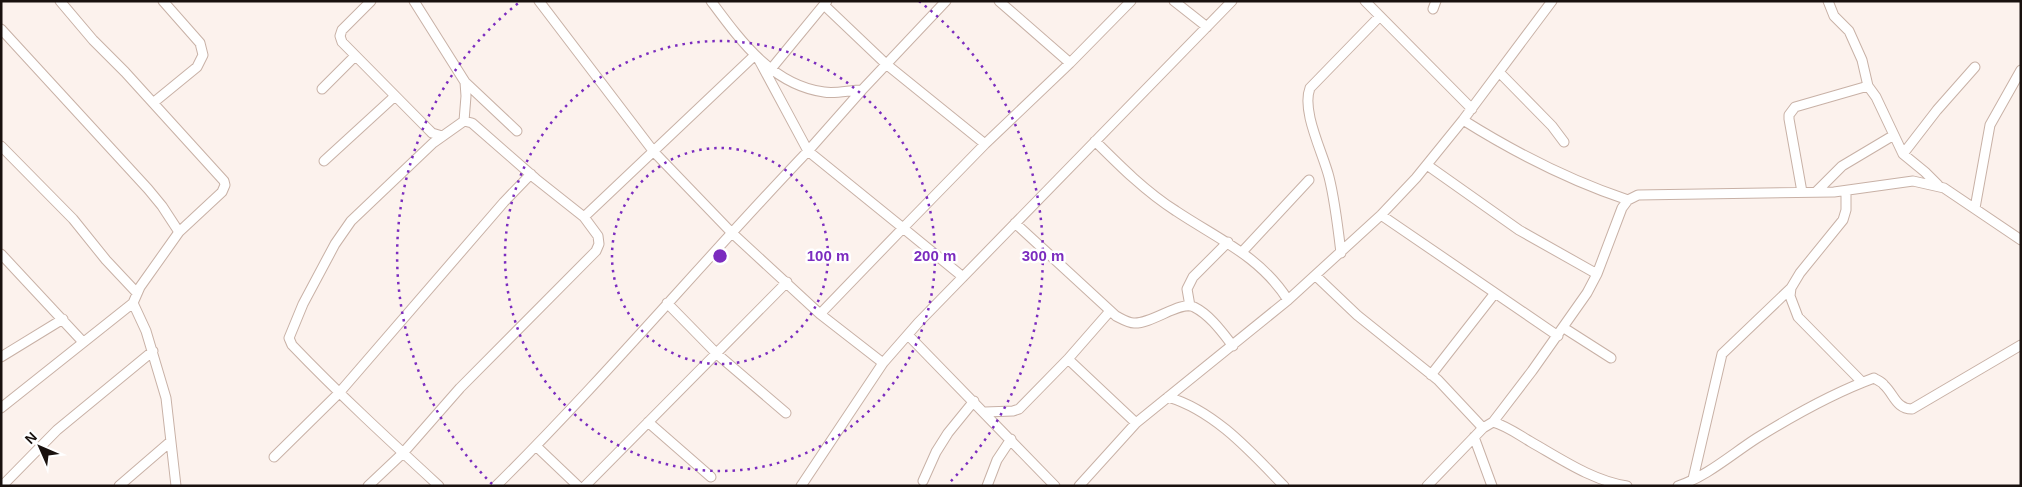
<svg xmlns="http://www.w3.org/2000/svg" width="2022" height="487" viewBox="0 0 2022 487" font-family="Arial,sans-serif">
	<rect width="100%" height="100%" fill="#fcf2ed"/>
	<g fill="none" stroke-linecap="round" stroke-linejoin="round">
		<g stroke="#c8b1a6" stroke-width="11">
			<path id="minor" d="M60 1 93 40 125 72 224 181 225 185 222 192 179 232
				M371 1 342 30 340 36 342 42 427 128 432 133 442 136
				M414 1 465 82 466 96 464 121
				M539 1 654 152 731 232 820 314 883 363
				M711 1C740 40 772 85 824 92 836 94 850 90 862 90L946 1
				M999 1 1070 63 1131 1
				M1174 1 1207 27
				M1365 1 1472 109
				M1828 1 1834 16 1849 31 1862 60 1868 86 1876 97 1903 154 1925 172 1938 185
				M824 5 886 64 985 144
				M1433 9 1436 1
				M1 29 148 189 162 206 179 232 140 287 133 303 146 331 166 398 176 486
				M759 60 808 151 862 90
				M771 69 827 1
				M1499 72 1552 126 1564 142
				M465 82 517 131
				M322 89 355 56
				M153 103 197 67 203 55 200 43 163 1
				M1463 120C1514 152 1571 181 1628 200
				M1095 141C1120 166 1146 192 1176 211 1218 239 1260 256 1288 300
				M1 146 73 219 106 260 137 293
				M1903 154 1937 110 1975 67
				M324 161 395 96
				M1427 165 1519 230 1597 274
				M1846 191V210L1843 220 1800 273 1791 288 1790 296 1798 317 1862 382
				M1802 192 1789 119V115L1795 107 1868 86
				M1816 192 1842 166 1894 135
				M1975 208 1990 125 2021 70
				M1381 215 1558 336
				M584 217 755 55
				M1015 223 1116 316C1122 319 1128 323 1134 323 1152 324 1181 300 1194 307 1210 315 1222 332 1233 346
				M1242 252 1309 180
				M1341 253C1338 228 1335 201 1329 177 1323 153 1301 111 1310 88L1380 16
				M1 254 83 342
				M1316 276 1357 315 1438 380 1483 428
				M667 303 717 354 786 413
				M1190 306 1187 289 1193 277 1228 242
				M820 314 903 228 963 277
				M1564 328 1611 358
				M908 335 1055 486
				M1 357 63 319
				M1068 359 1136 423
				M1431 375 1495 293
				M1168 397C1215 411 1251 452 1284 486
				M1 408 133 303
				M985 412 1013 411 1019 409 1068 359 1110 311
				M648 422 711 477
				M1493 422C1507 426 1519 435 1531 442 1561 459 1593 481 1627 486
				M1474 437 1492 486
				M536 446 578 486
				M274 457 339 393 504 202 531 174
				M1693 479 1722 354 1791 288
				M923 481 936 452 948 433 974 401
				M2 486 57 430 153 351
				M119 486 170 442
				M368 486 403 453 460 388 596 251 599 244 598 236 584 217 536 179 472 123 464 121 433 143 351 221 335 244 303 304 289 338 292 345C339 394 389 440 439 486
				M496 486C604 379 703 261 808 151L903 228 985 144 1070 63
				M585 486 787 282
				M801 486 883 363 918 323 1232 1
				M987 486 997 460 1011 439
				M1079 486 1136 423 1288 300 1381 215 1416 178 1463 120 1552 1
				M1427 486 1483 428 1493 422 1532 371 1587 293 1597 274 1622 208 1628 200 1638 195 1834 192 1913 181 1944 188 2021 240
				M1678 486C1706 477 1732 454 1757 438 1794 415 1833 393 1874 378 1877 380 1882 382 1884 385 1894 394 1896 409 1912 409L2021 345"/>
		</g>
		<use href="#minor" stroke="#fff" stroke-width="9"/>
	</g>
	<g fill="none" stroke="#7b2cbf" stroke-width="2.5" stroke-dasharray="2.5 5">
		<circle cx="720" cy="256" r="108"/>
		<circle cx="720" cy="256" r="215"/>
		<path d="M492 484A323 323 0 0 1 521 1M919 1A323 323 0 0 1 948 484"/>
	</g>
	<circle cx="720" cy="256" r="8" fill="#7b2cbf" stroke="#fff" stroke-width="2.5"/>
	<g font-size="15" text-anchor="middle" font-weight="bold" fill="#7b2cbf" stroke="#fff" stroke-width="5" stroke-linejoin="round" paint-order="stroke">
		<text x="828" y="261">100 m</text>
		<text x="935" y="261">200 m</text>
		<text x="1043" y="261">300 m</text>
	</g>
	<rect width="2022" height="487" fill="none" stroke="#19110e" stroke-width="5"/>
	<g transform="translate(40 447) rotate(315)" stroke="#ffffff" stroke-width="4" paint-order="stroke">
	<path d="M0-4L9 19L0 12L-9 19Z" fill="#19110e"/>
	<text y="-8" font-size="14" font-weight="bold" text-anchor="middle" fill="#19110e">N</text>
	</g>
</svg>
